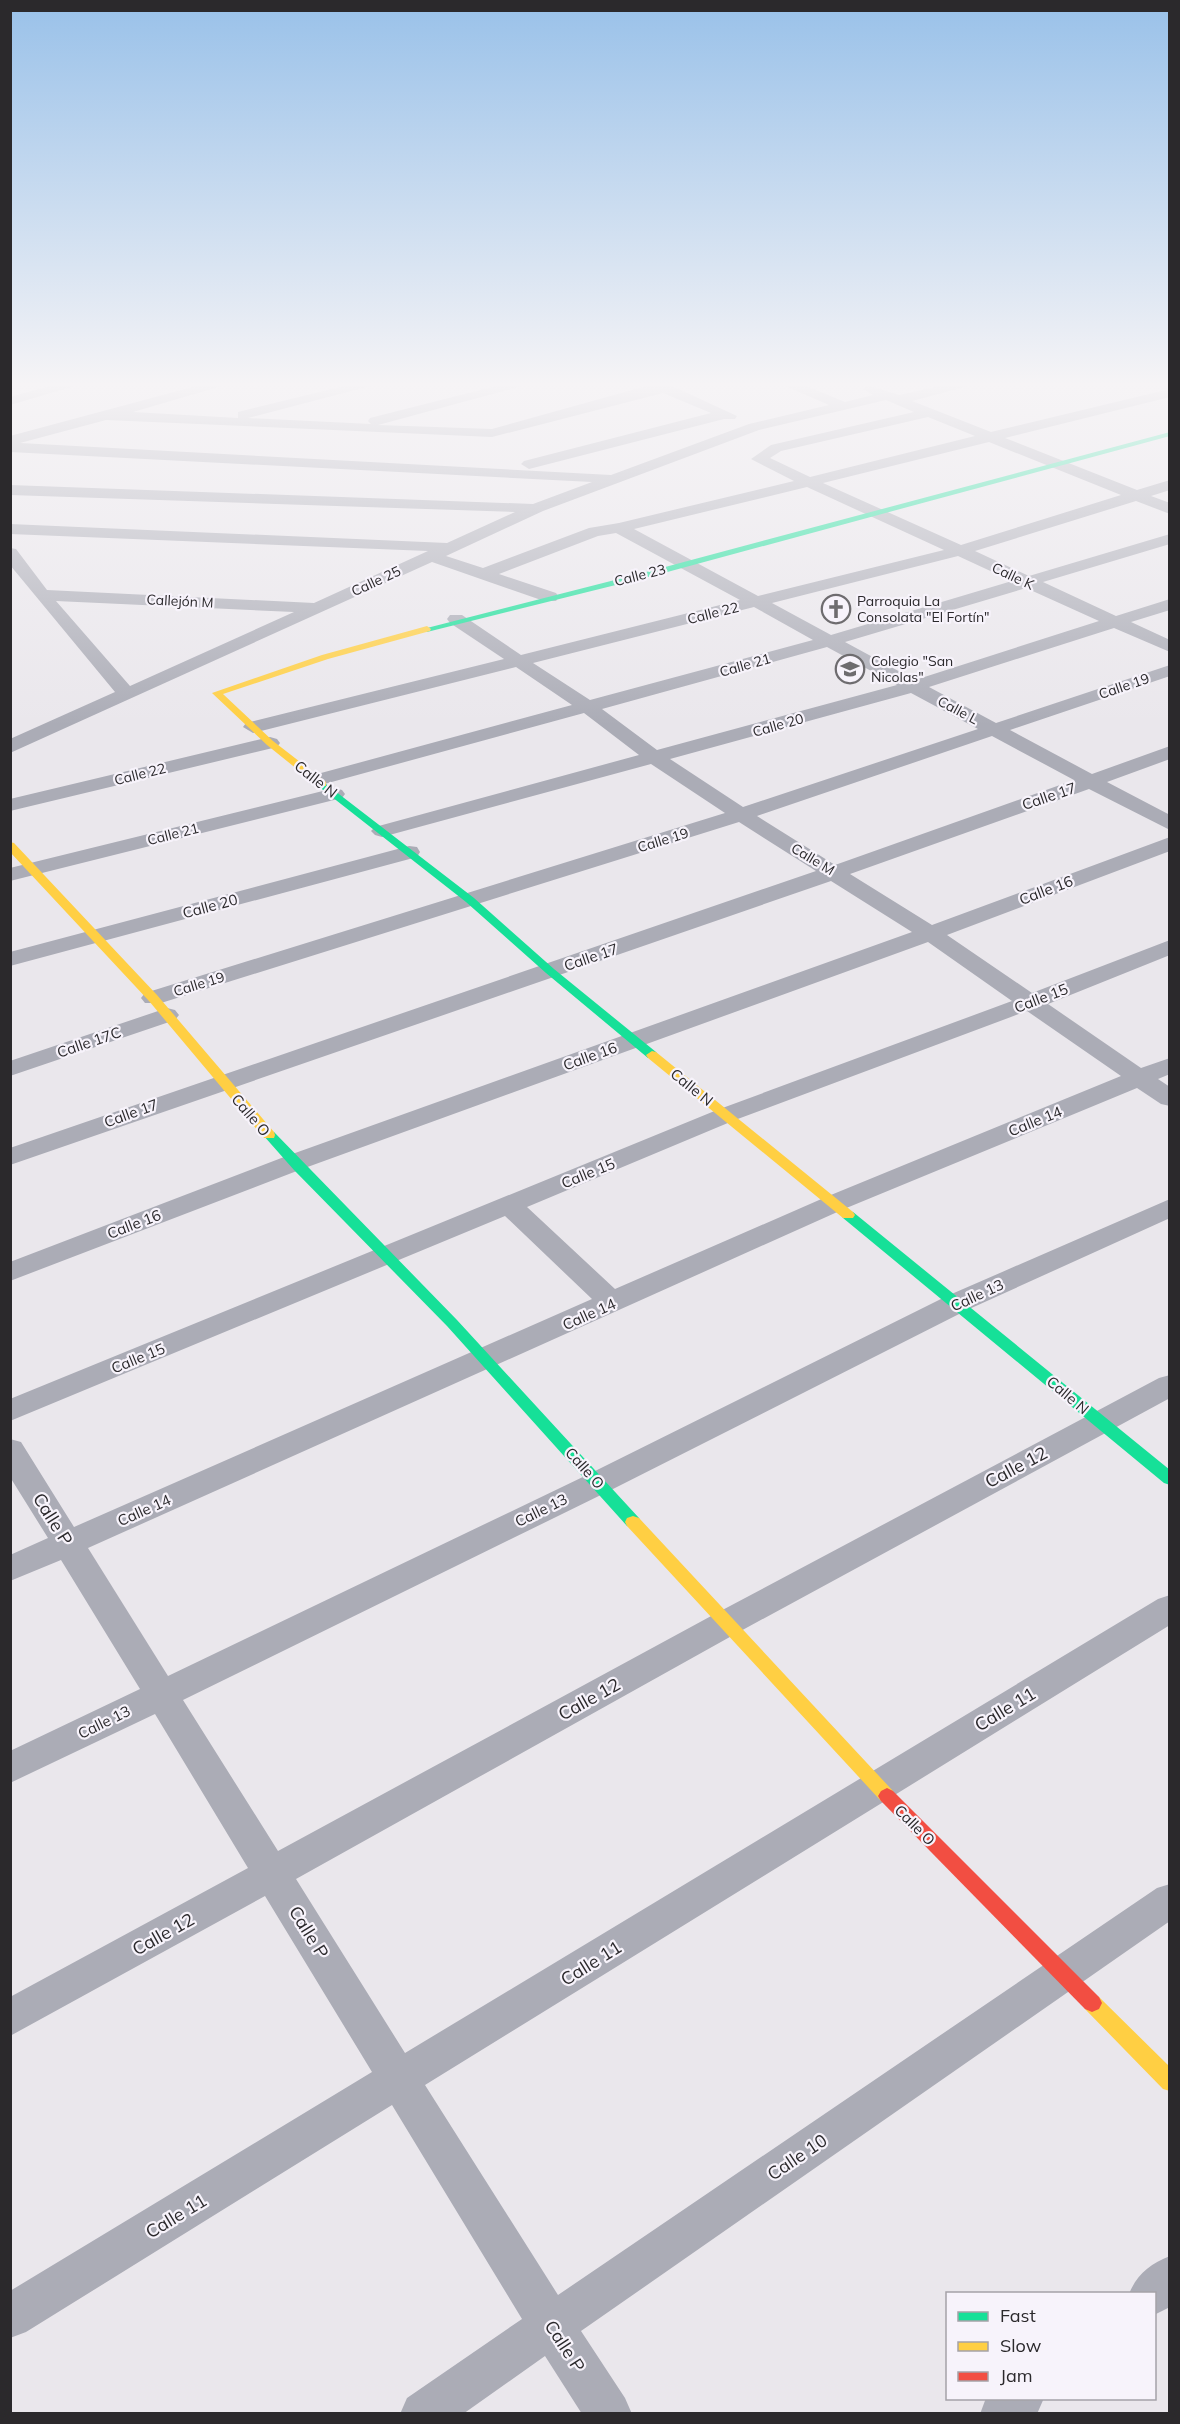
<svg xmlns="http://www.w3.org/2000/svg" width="1180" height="2424" viewBox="0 0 1180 2424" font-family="Mulish,sans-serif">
	<rect width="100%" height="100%" fill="#eae7ec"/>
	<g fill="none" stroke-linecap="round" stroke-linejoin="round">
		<path fill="#abacb6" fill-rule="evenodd" d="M53 385H78L10 405V397Z
			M200 385H225L133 412 238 418V412L348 385H374L248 418 371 424 368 421 370 418 500 385H526L378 425 492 429 650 385H670L737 416 735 419H724L529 469 521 464 524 461 711 413 663 393 492 437 106 420 20 443 611 475 749 424 829 405 783 385H804L845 402 873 395 863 389 867 385 899 395 944 385H972L912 401 991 432 1170 389V397L1005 438 1137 490 1170 480V490L1151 496 1170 503V514L1136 501 975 551 1029 576 1170 534V544L1043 582 1116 616 1170 599V610L1131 622 1170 640V652L1114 628 929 687 996 723 1170 665V676L1010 730 1092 774 1170 746V759L1107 782 1170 815V830L1089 789 850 874 932 925 1170 837V851L947 935 1032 993 1170 940V955L1048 1004 1141 1068 1170 1058V1074L1158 1079 1170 1087V1106L1161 1104 1137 1088 844 1209 88 1548 168 1676 587 1475 947 1296 1170 1199V1218L967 1310 609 1491 183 1700 278 1851 713 1615 1159 1378 1170 1375V1398L737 1633 296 1879 405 2053 1158 1599 1170 1595V1625L425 2085 558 2295 1157 1888 1170 1884V1921L581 2331 625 2398 632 2414H582L545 2356 463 2414H400L407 2398 522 2319 392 2105 26 2332 10 2338V2291L372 2072 265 1896 10 2036V1997L248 1868 155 1714 10 1783V1751L140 1689 61 1560 10 1581V1555L48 1538 10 1477V1439L21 1442 74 1527 592 1299 505 1216 10 1421V1399L717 1110 1012 1001 928 942 302 1169 10 1281V1262L284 1157 912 932 831 881 10 1165V1148L816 871 739 822 161 1003H145L141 998 145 993 725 813 651 764 382 837 375 835 371 831 375 827 639 755 584 713 317 786 310 784 307 780 310 776 572 705 516 667 253 733 243 727 246 723 504 659 450 623 447 619 450 615H462L521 655 740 600 616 533 598 536 499 574 556 593 559 597 556 601H544L432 562 10 753V739L115 692 10 565V548L16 549 47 590 314 603 428 551 10 534V524L447 543 515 512 10 495V485L533 504 592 482 10 452V436ZM886 400 914 412 771 445 751 459 794 481 619 523 589 528 483 568 446 556 543 511 759 430ZM928 417 975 436 810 477 770 458 781 451ZM989 442 1121 495 961 545 823 483ZM807 487 944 550 758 596 634 529ZM958 556 1012 581 831 635 772 603ZM1026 588 1099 621 915 680 845 642ZM56 601 294 612 130 686ZM754 607 813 640 590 700 533 663ZM827 647 897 685 657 750 602 709ZM911 693 978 729 743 807 670 759ZM992 736 1074 780 835 865 757 816ZM1027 1011 1121 1076 826 1197 615 1289 527 1207 735 1120Z
			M270 737 277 739 280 743 277 747 10 811V799Z
			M335 788 342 790 345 794 342 798 10 881V868Z
			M409 846 417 847 420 852 417 857 10 966V952Z
			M167 1008 175 1010 179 1015 175 1020 10 1076V1061Z
			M1170 2256V2307L1154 2315V2294H1129C1137 2274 1150 2264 1170 2256Z
			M986 2398H1044L1037 2414H980Z"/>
		<path fill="#16e098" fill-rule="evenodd" d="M1170 432V436L660 574 427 632 423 629 654 570Z
			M322 781 474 898 554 969 656 1052 658 1055 656 1058H648L546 973 466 902 318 786V782Z
			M269 1131 274 1132 457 1320 639 1518 641 1522 639 1526 633 1528 627 1526 447 1326 294 1170 263 1135Z
			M848 1211 853 1212 1170 1470V1485L1164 1483 843 1218 841 1215 843 1212Z"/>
		<path fill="#ffcf43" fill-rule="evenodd" d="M427 626 431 629 430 631 328 659 223 694 273 741 326 782V786H318L267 745 212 693 322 655Z
			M10 842 14 843 157 995 274 1132 275 1135 274 1138H264L149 1001 10 852Z
			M652 1051 656 1052 853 1212 855 1215 853 1218H843L648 1058 646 1055Z
			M633 1516 639 1518 893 1791 896 1796 893 1801 887 1804 881 1801 627 1526 625 1522 627 1518Z
			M1092 1994 1099 1997 1170 2067V2091L1163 2089 1085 2009 1082 2003 1085 1997Z"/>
		<path fill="#f24e42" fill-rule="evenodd" d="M887 1788 893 1791 1099 1997 1102 2003 1099 2009 1092 2012 1085 2009 881 1801 878 1796 881 1791Z"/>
	</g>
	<linearGradient id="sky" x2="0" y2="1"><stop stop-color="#99c1e9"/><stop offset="0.53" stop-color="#f6f4f6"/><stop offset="1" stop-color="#f6f4f6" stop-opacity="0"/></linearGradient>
	<rect width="1180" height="725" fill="url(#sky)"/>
	<defs>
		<g id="church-ring" transform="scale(1.5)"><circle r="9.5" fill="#f7f3fb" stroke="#6e6c6f" stroke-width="1.5"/><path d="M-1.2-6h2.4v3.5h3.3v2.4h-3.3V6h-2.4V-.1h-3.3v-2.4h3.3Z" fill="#6e6c6f"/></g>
		<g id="school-ring" transform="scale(1.5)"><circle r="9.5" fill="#f7f3fb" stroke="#6e6c6f" stroke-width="1.5"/><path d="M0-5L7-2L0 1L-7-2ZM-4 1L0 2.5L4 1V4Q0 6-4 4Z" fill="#6e6c6f"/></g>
	</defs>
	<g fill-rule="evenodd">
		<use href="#church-ring" x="836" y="609"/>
		<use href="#school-ring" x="850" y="669"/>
	</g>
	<g text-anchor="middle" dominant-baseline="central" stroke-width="4.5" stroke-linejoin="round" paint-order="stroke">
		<g font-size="14" fill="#2b292c" stroke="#f7f3fb">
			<text transform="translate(640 575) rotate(-14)">Calle 23</text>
			<text transform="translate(1013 576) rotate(25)">Calle K</text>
			<text transform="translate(376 581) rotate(-25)">Calle 25</text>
			<text transform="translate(180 601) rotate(3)">Callejón M</text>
			<text transform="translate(713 613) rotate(-14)">Calle 22</text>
			<text transform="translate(745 665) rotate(-16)">Calle 21</text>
			<text transform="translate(1124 686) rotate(-19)">Calle 19</text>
			<text transform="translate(958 710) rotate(28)">Calle L</text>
			<text transform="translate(778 725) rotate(-16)">Calle 20</text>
			<text transform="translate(140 774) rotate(-14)">Calle 22</text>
			<text transform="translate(173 834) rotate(-14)">Calle 21</text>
			<text transform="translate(663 840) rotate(-17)">Calle 19</text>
			<text transform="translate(813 859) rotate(31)">Calle M</text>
			<text transform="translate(199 984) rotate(-17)">Calle 19</text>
		</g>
		<g font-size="14" fill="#2b292c" stroke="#f7f3fb" text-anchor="start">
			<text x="857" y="601">Parroquia La<tspan x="857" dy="16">Consolata "El Fortín"</tspan></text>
			<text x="871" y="661">Colegio "San<tspan x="871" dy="16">Nicolas"</tspan></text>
		</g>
		<g font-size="15" fill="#2b292c" stroke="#f7f3fb">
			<text transform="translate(316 779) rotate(38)">Calle N</text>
			<text transform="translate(1049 796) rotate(-19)">Calle 17</text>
			<text transform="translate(1046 890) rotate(-21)">Calle 16</text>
			<text transform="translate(210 906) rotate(-15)">Calle 20</text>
			<text transform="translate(591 957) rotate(-19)">Calle 17</text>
			<text transform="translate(1041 998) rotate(-21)">Calle 15</text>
			<text transform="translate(89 1042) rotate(-19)">Calle 17C</text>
			<text transform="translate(590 1056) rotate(-20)">Calle 16</text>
			<text transform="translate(692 1087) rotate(39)">Calle N</text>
			<text transform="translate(131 1113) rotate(-20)">Calle 17</text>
			<text transform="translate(251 1115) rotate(49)">Calle O</text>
			<text transform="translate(1035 1121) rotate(-22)">Calle 14</text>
			<text transform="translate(588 1173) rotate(-22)">Calle 15</text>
			<text transform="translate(134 1224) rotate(-21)">Calle 16</text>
			<text transform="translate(977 1295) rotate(-25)">Calle 13</text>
			<text transform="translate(589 1314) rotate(-24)">Calle 14</text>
			<text transform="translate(138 1358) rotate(-22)">Calle 15</text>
			<text transform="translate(1068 1395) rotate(40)">Calle N</text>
			<text transform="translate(585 1468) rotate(48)">Calle O</text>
			<text transform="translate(144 1510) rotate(-24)">Calle 14</text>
			<text transform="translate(541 1510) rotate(-26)">Calle 13</text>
			<text transform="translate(104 1722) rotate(-26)">Calle 13</text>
			<text transform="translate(915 1825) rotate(45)">Calle O</text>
		</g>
		<g font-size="18" fill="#2b292c" stroke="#f7f3fb">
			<text transform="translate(1016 1467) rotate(-28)">Calle 12</text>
			<text transform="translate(53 1519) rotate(58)">Calle P</text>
			<text transform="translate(589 1699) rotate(-29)">Calle 12</text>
			<text transform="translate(1005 1709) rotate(-31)">Calle 11</text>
			<text transform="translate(309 1932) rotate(58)">Calle P</text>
			<text transform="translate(163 1934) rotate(-29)">Calle 12</text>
			<text transform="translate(591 1963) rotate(-32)">Calle 11</text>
			<text transform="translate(797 2157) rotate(-34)">Calle 10</text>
			<text transform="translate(176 2216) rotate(-31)">Calle 11</text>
			<text transform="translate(565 2346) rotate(57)">Calle P</text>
		</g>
	</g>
	<rect width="1180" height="2424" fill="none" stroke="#2b292c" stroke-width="24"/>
	<rect x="946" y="2292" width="210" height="108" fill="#f7f3fb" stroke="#a5a2a8" stroke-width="1.5"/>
	<rect x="958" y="2312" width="30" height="9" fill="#16e098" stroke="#a5a2a8" stroke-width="1.5"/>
	<text x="1000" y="2322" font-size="18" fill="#2b292c">Fast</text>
	<rect x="958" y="2342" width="30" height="9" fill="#ffcf43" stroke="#a5a2a8" stroke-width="1.5"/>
	<text x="1000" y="2352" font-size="18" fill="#2b292c">Slow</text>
	<rect x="958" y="2372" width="30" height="9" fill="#f24e42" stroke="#a5a2a8" stroke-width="1.5"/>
	<text x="1000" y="2382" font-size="18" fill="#2b292c">Jam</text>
</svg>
